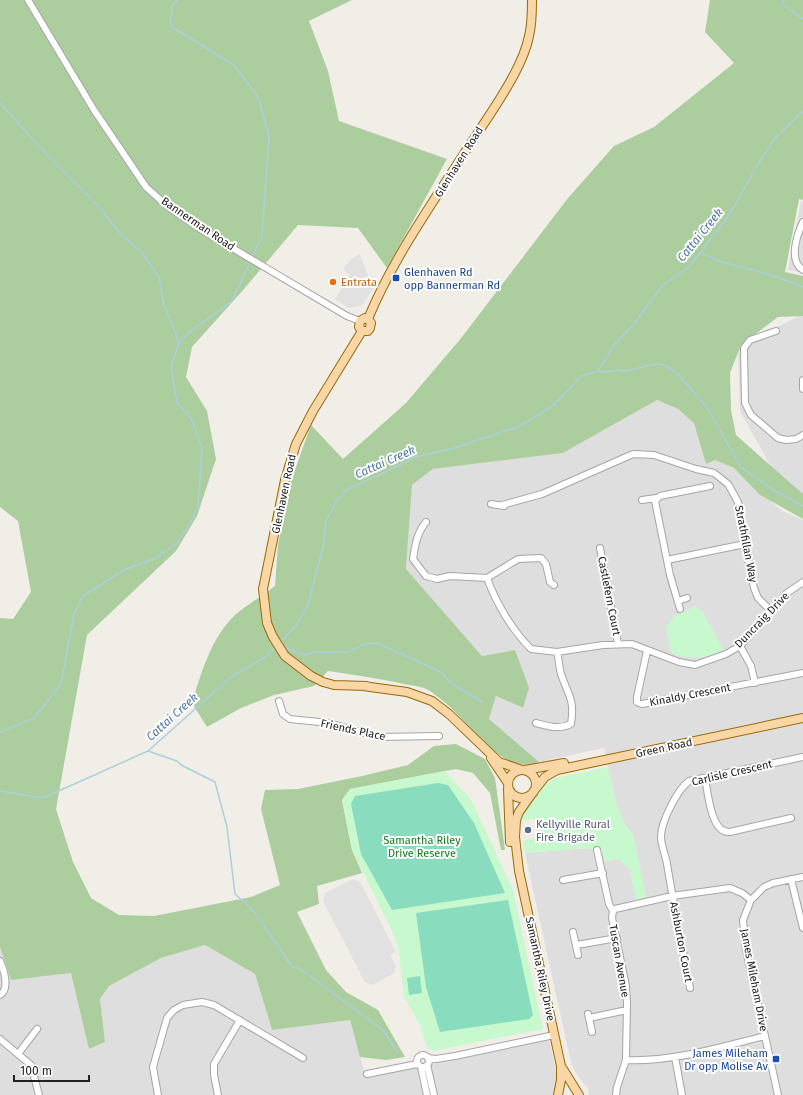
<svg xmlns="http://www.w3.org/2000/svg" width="803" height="1095" viewBox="0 0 803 1095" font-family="'Fira Sans',sans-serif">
	<rect width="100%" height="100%" fill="#f1eee8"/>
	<path fill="#dfdede" d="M801 201 803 202V273L788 270Z
		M803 314V497L780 483 740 411 738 347Z
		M657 400 678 409 695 423 706 464 715 460 734 468 782 511 803 520V1095H589L588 1089 574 1070 570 1058 525 853 588 848 619 859 630 870 636 900 634 837 623 821 616 802 604 748 539 762 489 719 496 696 522 708 515 650 482 656 406 569 412 485 433 469 563 453Z
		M0 945 13 979 71 973 105 1042 100 999 109 986 161 958 205 945 255 974 272 1030 350 1020 366 1078 549 1039 561 1095H0Z"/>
	<path fill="#acce9f" d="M0 0H352L309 21 328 71 339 121 447 159 387 268 358 228 298 225 244 289 192 347 186 377 207 411 216 459 197 516 176 551 87 635 56 809 73 862 91 898 119 915 154 916 251 897 280 885 261 809 265 790 298 789 362 776 408 765 434 746 456 744 485 759 495 778 505 850H501L490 793 473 773 456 769 350 789 342 800 352 850 362 873 317 886 319 904 297 912 326 970 346 992 378 1010 405 1057 386 1060 360 1057 350 1020 272 1030 255 974 205 945 161 958 109 986 100 999 105 1042 89 1049 71 973 11 980 0 947V618L13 619 31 592 18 521 0 507Z
		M710 0H803V200L799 199 785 272 803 276V316L778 317 741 345 730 373 731 410 736 435 803 494V519L760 495 734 468 715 460 706 464 694 423 678 409 657 400 563 453 433 469 412 485 406 569 482 656 515 650 529 688 523 708 496 696 489 719 539 762C506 776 476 732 455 712 448 704 438 697 430 691 424 687 416 686 409 685 382 679 355 675 328 671L314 686 274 695 241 708 207 727 192 703C201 673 211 638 235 615 247 605 262 596 275 586L278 545 290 484 311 425 343 459 406 403 462 337 568 198 614 146 654 127 734 63 705 32Z"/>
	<path fill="#c8f8cd" d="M695 606 703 612 723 649C711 661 691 657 676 656L670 650 666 627 674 616Z
		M608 767 616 802 623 821 634 837 646 897 636 900 630 870 619 859 605 862 603 853 588 848 525 853 523 841 538 837 534 819 521 821 526 805 536 797 539 790 555 778Z
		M445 771 472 801 513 890 543 1029 433 1051 426 1046 420 1025 404 997 399 953 394 935 352 850 342 800 350 789Z"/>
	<path fill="#8adcbe" d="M438 783 448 785 474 823 505 893 392 910 361 854 351 804 355 796Z
		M508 900 533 1015 529 1019 440 1032 426 987 416 913Z
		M420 976 422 993 409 995 407 978Z"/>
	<path fill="#e1e1e1" d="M360 254 373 289 362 305 349 308 335 299 350 275 343 269 351 259Z
		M353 879 360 882 396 952 390 955 396 967 394 973 373 985 365 982 323 901 325 893Z"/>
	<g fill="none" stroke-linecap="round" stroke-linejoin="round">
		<path stroke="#abd0dc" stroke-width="1.5" d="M177 0 172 6 170 26 234 65 258 97 269 136 262 236 252 257
			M783 0V5L803 19
			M0 103 36 143 98 206 119 232 144 255 159 277 164 305 179 342
			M701 253 722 262 772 275 803 287
			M598 371 607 372 617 370 626 371 656 364 664 365 677 373 706 406 741 467 772 489 803 506
			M280 642 296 626 308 605 323 547 326 521 337 500 348 489 398 466 412 458 454 448 522 425 555 404 581 376 598 371 613 346 633 325 662 286 690 266 730 214 758 164 776 137 803 111
			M283 647 305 655 315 652H347L369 643 379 644 441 672 451 683 482 702
			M0 732 34 718 61 684 74 614 83 596 124 570 156 558 176 544 191 522 198 506 202 448 191 418 177 403 171 367 179 342 195 328 232 301 251 260
			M148 751 177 761 181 765 215 782 227 827 235 894 253 910 292 967 299 968 383 1030 397 1052
			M0 791 43 798 148 751 230 678 268 655 276 647"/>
		<g stroke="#a5a5a5" stroke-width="8">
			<path id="minor" d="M28 0 94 110 146 187 166 205 197 227 347 316 360 321
				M803 222C797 234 788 261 803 270
				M776 331 750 340 744 348 745 403 751 415 778 438 786 440 796 439 803 435
				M803 380V389
				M642 500 656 498
				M491 504 504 506
				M502 505 542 494 633 454 654 455 696 469 714 473 728 484 738 502 745 544 754 588 758 598 771 611
				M426 522C417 533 415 545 413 559L426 576 437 579 450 576 487 578
				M600 548 618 644
				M667 560 745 544
				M487 578C496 603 512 630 531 649L557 652 603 645 632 644 679 662 695 665 726 654 740 646 787 593 803 582
				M487 578 518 559 541 558 546 564 550 582 554 585
				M678 601 687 598
				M680 609 670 575 655 501 660 496 710 486
				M740 646 751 666 755 683
				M647 651 637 697V702L642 704 803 673
				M279 701 283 714 290 719 329 723 378 737 439 736
				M536 723C548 726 559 730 571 724 575 699 568 695 561 674 559 667 559 659 557 652
				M705 778C708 793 711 834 730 832L791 818
				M597 850 609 904 613 911
				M791 879 803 928
				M563 880 603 873
				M573 932 578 955
				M577 945 617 938
				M0 961C4 970 10 989 0 995
				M690 988C682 947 674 906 667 864 666 856 661 846 661 837 661 822 677 790 689 781L803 757
				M588 1014 592 1032
				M589 1018 627 1010
				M0 1039 31 1065 39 1095
				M18 1054 37 1029
				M417 1061a6 6 0 1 1 12 0a6 6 0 1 1-12 0Z
				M675 1057 682 1095
				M428 1058 436 1059 455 1056 554 1035
				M626 1060C673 1062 720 1047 765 1036
				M427 1065 434 1095
				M421 1067 427 1095
				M367 1074 417 1064
				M158 1095 153 1067 167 1018 174 1010 183 1005 202 1002 214 1005 303 1058
				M218 1095 214 1075V1064L240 1020
				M616 1095 617 1087 626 1060 627 1003 626 986 612 918 613 911 615 909 672 896 730 888 742 893 751 900
				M778 1095 746 950 743 920 751 900 764 887 773 883 803 877"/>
		</g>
		<g stroke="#976a07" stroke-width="10">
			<path id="major" d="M368 319C393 258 434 201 469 146 488 117 523 69 529 36 532 25 532 12 532 0
				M362 331 313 411 296 444 285 480 263 589 267 623 273 637 285 656 311 676 323 682 334 685 367 686
				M362 331 359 327 360 321 365 318 368 319
				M362 331H368L370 328 371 323 368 319
				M363 686 407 692 432 701 449 714 499 762 522 770
				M491 758 508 783
				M525 770 564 763
				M508 784a14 14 0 1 1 28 0a14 14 0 1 1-28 0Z
				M508 789 510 842
				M533 792 545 777 557 770 803 718
				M531 795 519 812 516 820 515 837 519 871 561 1066V1080L558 1095
				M563 1069 579 1095"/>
		</g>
		<use href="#minor" stroke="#fff" stroke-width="6"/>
		<use href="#major" stroke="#f8d6a6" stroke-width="8"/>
	</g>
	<g fill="#1a4fb4" stroke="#fff" stroke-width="1.5">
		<rect x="392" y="274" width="8" height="8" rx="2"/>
		<rect x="772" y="1055" width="8" height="8" rx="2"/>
	</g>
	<circle fill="#e8710a" stroke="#fff" stroke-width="1.5" cx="333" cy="282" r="4"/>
	<circle fill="#5c6f8a" stroke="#fff" stroke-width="1.5" cx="528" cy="830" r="4"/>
	<g text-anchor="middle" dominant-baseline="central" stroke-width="4" stroke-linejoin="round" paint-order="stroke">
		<g font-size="11" fill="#212121" stroke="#fff">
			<text transform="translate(459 162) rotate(-58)">Glenhaven Road</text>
			<text transform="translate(198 224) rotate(34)">Bannerman Road</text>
			<text transform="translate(284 494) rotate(-78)">Glenhaven Road</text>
			<text transform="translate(746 544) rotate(79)">Strathfillan Way</text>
			<text transform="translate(609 596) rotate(79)">Castlefern Court</text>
			<text transform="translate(762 620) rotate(-46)">Duncraig Drive</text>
			<text transform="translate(690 695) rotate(-11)">Kinaldy Crescent</text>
			<text transform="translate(353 730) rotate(12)">Friends Place</text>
			<text transform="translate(664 748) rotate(-12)">Green Road</text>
			<text transform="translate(732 773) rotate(-13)">Carlisle Crescent</text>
			<text transform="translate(681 942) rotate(79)">Ashburton Court</text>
			<text transform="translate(619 961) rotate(80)">Tuscan Avenue</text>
			<text transform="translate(540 969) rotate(78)">Samantha Riley Drive</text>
			<text transform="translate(754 980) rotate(79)">James Mileham Drive</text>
		</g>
		<g font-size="11" fill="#164399" stroke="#fff" text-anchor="start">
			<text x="404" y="272">Glenhaven Rd<tspan x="404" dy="13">opp Bannerman Rd</tspan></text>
			<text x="768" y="1053" text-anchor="end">James Mileham<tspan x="768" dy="13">Dr opp Molise Av</tspan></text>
		</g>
		<g font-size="11" fill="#c56008" stroke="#fff" text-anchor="start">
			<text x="341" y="282">Entrata</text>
		</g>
		<g font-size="11" fill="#4e5e75" stroke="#fff" text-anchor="start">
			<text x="536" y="824">Kellyville Rural<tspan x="536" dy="13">Fire Brigade</tspan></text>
		</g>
		<g font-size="11" fill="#117d1c" stroke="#fff">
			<text x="422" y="840">Samantha Riley<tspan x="422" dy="13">Drive Reserve</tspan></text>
		</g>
		<g font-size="12" font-style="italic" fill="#4d78a5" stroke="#fff">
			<text transform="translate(700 235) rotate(-51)">Cattai Creek</text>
			<text transform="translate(385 462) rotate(-24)">Cattai Creek</text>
			<text transform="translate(172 717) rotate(-42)">Cattai Creek</text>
		</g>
	</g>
	<path d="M14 1075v6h75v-6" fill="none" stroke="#212121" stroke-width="2"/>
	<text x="20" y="1075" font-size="12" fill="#212121" stroke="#ffffff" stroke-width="3" paint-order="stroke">100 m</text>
</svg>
